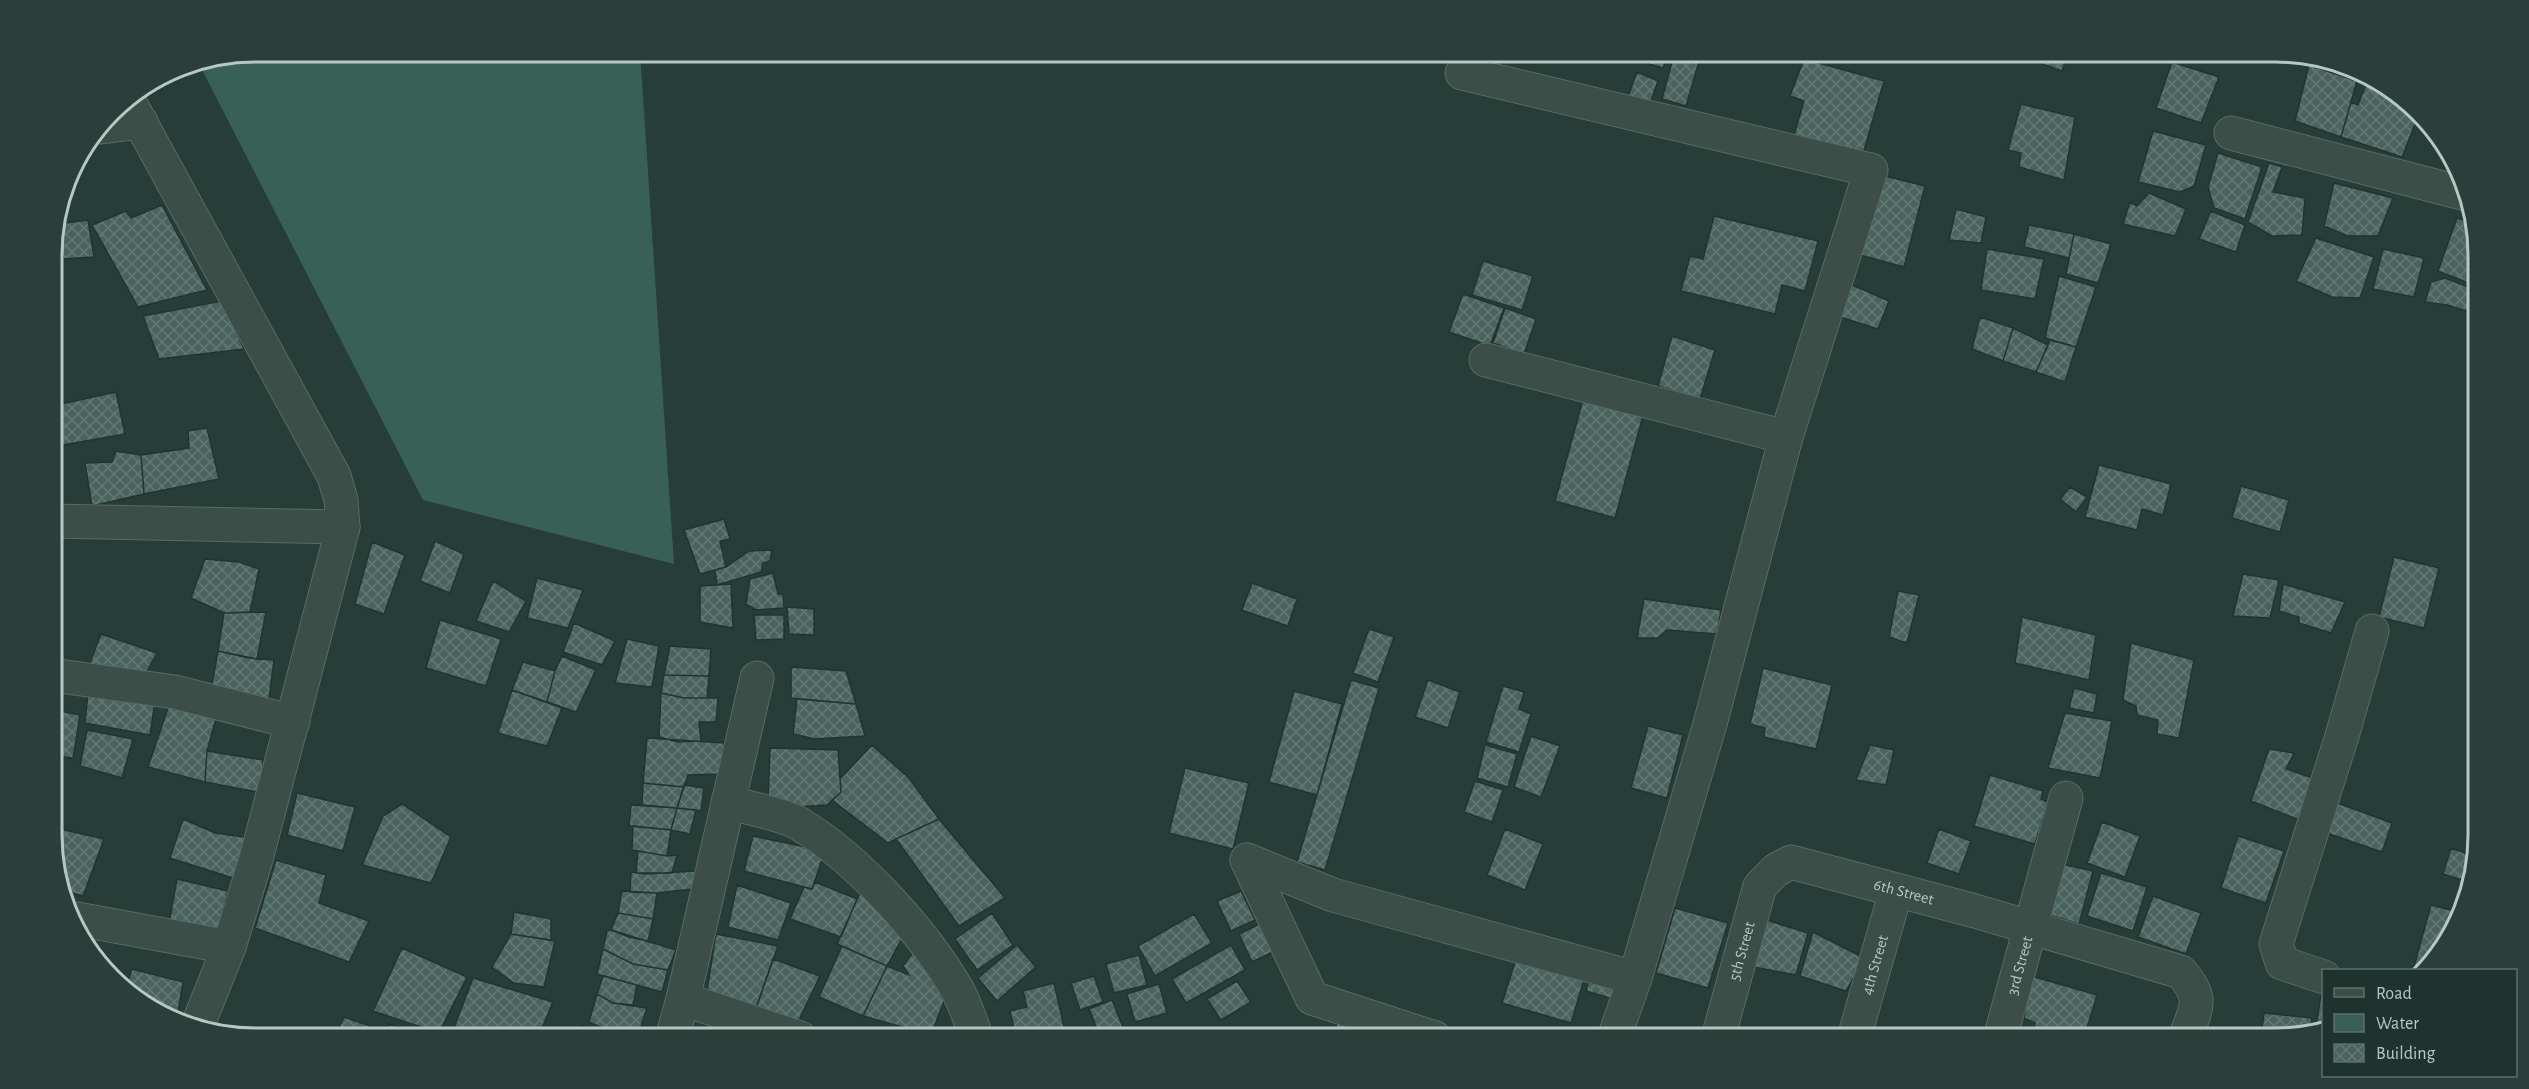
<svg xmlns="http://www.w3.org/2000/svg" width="2529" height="1089" viewBox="0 0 2529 1089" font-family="'Alegreya Sans',sans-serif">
	<defs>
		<pattern id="building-cross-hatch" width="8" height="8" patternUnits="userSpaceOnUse" patternTransform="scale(1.5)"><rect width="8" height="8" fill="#4b635e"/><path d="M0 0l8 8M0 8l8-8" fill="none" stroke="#637873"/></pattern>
	</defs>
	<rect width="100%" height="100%" fill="#273d37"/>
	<path fill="#386055" d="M255 51H640L674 564 423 500 198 62Z"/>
	<path fill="url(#building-cross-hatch)" stroke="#213530" stroke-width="1.5" d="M1643 51H1669L1663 68 1642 62Z
		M1675 51H1702L1686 106 1662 99Z
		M2006 51H2069L2062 71Z
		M1804 59 1884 81 1863 154 1794 135 1804 101 1790 96Z
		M2172 62 2219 77 2201 123 2156 108Z
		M2309 65 2357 81 2341 137 2295 121Z
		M1637 72 1658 81 1648 110 1626 102Z
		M2368 79 2418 117 2402 157 2341 137 2351 102 2358 105Z
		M2021 104 2075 117 2064 180 2019 167 2021 153 2008 150Z
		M2153 131 2206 145 2194 186 2180 192 2138 182Z
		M2218 153 2262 167 2245 219 2214 208 2208 187Z
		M2269 163 2282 167 2273 192 2305 198 2302 235 2272 236 2248 222Z
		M1881 175 1925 186 1904 267 1860 255Z
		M2334 183 2393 198 2378 236H2348L2324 226Z
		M2149 193 2186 209 2175 236 2123 224 2130 202 2137 206Z
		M162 205 207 290 138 307 92 225 126 211 131 218Z
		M1956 209 1986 217 1981 243 1949 240Z
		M2211 211 2245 225 2236 252 2199 239Z
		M1714 216 1818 241 1805 291 1782 285 1775 314 1681 291 1690 256 1703 259Z
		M2457 218 2474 223 2476 228V286L2438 271Z
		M88 220 94 257 63 259 57 224Z
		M2029 225 2074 234 2069 258 2024 247Z
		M2074 234 2111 244 2098 283 2066 274Z
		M2316 238 2374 257 2360 298 2332 297 2296 281Z
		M1987 249 2044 259 2035 299 1981 290Z
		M2383 249 2424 258 2414 297 2373 289Z
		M1483 261 1533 276 1522 310 1472 295Z
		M2059 276 2096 287 2076 347 2045 338Z
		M2445 278 2476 290 2477 314 2447 305 2425 302 2431 282Z
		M1850 284 1889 301 1878 329 1840 317Z
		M1463 294 1504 308 1490 346 1449 332Z
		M222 301 244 349 159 359 143 316Z
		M1505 308 1536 319 1524 354 1493 343Z
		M1980 317 2013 328 2003 361 1972 349Z
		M2013 328 2048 345 2036 372 2003 361Z
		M1672 336 1715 350 1700 399 1658 386Z
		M2050 340 2076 347 2065 382 2036 372Z
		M56 355 60 398 52 400V356Z
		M116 392 125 434 52 447V406Z
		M1584 396 1644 412 1615 518 1555 501Z
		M207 428 219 479 144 494 141 455 189 448 188 431Z
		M116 451 141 455 144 494 92 506 85 463 112 462Z
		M2099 465 2171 484 2163 515 2142 509 2137 530 2085 517Z
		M2241 486 2289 500 2280 532 2232 518Z
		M2070 487 2087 497 2076 512 2060 499Z
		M724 519 730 539 720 541 726 567 700 574 684 530Z
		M435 541 464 554 450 593 420 581Z
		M372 542 405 555 384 614 355 604Z
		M772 550 770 561 763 563 761 572 717 585 715 570 726 567 749 551Z
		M2394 557 2439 568 2424 628 2379 617Z
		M205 559 239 562 259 569 250 612 224 613 191 598Z
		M773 573 778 594H783L784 608 756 610 746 604 750 579Z
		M2243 574 2279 580 2270 618 2233 616Z
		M537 578 583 590 568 628 527 618Z
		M493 581 526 601 509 632 476 621Z
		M1252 583 1297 599 1288 626 1242 610Z
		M731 584 733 628 700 622V586Z
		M2283 584 2345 602 2331 633 2299 623V617L2279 611Z
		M1898 591 1919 595 1907 643 1889 637Z
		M1644 599 1721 610 1717 634 1667 630 1658 638H1637Z
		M787 607 814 609V635L789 634Z
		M266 612 257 659 218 651 224 613Z
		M754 615H784V639L756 640Z
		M2022 617 2096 635 2089 680 2015 663Z
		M440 620 501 639 486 686 426 668Z
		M574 623 615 641 602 665 563 652Z
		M1369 629 1394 637 1378 682 1353 673Z
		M101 634 157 653 139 685 86 673Z
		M627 639 659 646 652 687 615 683Z
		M2131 643 2194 660 2179 738 2157 734 2158 720 2137 715 2136 706 2123 700Z
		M670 646 711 649 709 676 664 675Z
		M218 651 249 658 274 660 269 699 243 702 211 690Z
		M562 656 596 670 576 712 547 702 555 671Z
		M523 662 555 671 547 702 512 690Z
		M791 667 846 671 856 704 791 698Z
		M1763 668 1832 685 1816 749 1764 737 1765 728 1750 724Z
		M664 675 709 676 707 698H684L661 693Z
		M1351 680 1379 688 1325 870 1297 862Z
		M1428 680 1460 692 1448 728 1415 717Z
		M1503 686 1524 692 1519 709 1531 714 1519 752 1486 742Z
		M2074 688 2097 694 2094 713 2069 708Z
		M512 690 562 708 547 746 498 733Z
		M1294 691 1342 704 1317 795 1269 782Z
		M88 692 155 701 150 735 85 723Z
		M661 693 684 698H718L716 722H699L701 741 678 742 659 737Z
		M797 699 856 704 865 736 815 739 793 734Z
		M170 702 218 711 207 751 205 782 148 767Z
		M55 710 80 715 73 758 53 756 52 713Z
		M2065 713 2112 721 2100 778 2048 768Z
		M1648 726 1683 735 1667 798 1631 788Z
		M87 730 133 739 122 778 80 766Z
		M1531 736 1560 746 1541 797 1514 787Z
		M647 738 724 743 721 774 688 775 684 787 643 783Z
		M872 745 909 778 939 819 888 843 832 800 841 792 840 779Z
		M1485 745 1517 754 1508 787 1477 778Z
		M1870 745 1894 750 1886 785 1856 780Z
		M770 748 838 750 841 792 827 805 796 807 768 800Z
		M2269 749 2294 753 2286 769 2325 782 2307 823 2251 801Z
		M207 751 263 760V793L205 782Z
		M1185 768 1249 783 1233 849 1169 833Z
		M1990 775 2043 791 2041 799 2048 802 2035 844 1974 826Z
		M1475 781 1503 790 1492 822 1464 812Z
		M643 783 684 787 677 808 642 805Z
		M684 785 704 788 701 811 677 808Z
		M297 793 355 807 343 851 287 835Z
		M2332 801 2392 823 2382 852 2321 831Z
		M402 804 451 837 431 883 362 865 383 816Z
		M631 805 677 808 671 830 629 826Z
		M677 808 696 810 690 834 671 830Z
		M183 819 215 833 251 838 236 879 170 858Z
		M939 819 1005 898 959 926 896 839Z
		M2102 822 2140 836 2125 877 2087 863Z
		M633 826 671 830 667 856 632 850Z
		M56 828 104 839 83 896 65 891 53 861Z
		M1505 829 1543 844 1525 890 1487 875Z
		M1939 829 1971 841 1959 874 1927 863Z
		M753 836 825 851 812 889 744 871Z
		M2238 836 2284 851 2266 903 2221 888Z
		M2451 848 2474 856 2469 882 2443 874Z
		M638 851 667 856 677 855 672 873H636Z
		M276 860 326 875 319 903 369 921 349 962 255 928Z
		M2061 864 2093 871 2079 924 2043 913Z
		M695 871 692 889 657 893 630 892 631 872 646 874Z
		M2101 873 2147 887 2133 931 2087 916Z
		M177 879 228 891 217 934 169 923Z
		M815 882 857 899 841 937 790 919 804 887 812 889Z
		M737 885 791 903 778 940 728 927Z
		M622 891 657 893 653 919 618 913Z
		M1241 891 1255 920 1231 931 1217 901Z
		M860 893 908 928 887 966 837 944Z
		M2153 896 2201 913 2186 954 2138 937Z
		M2431 905 2462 913 2436 959 2423 970H2413Z
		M1675 908 1728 923 1708 988 1656 973Z
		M514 912 551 919V940L511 934Z
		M618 913 653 919 648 941 629 937 611 930Z
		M992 913 1013 945 977 970 955 939Z
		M1194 914 1212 943 1155 976 1138 946Z
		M1760 918 1808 933 1796 975 1749 966Z
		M1270 919 1283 947 1252 962 1239 934Z
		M611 930 676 950 668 970 633 964 603 949 607 931Z
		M1813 932 1864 958 1846 991 1800 976Z
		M511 934 555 941 544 987 514 983 492 967Z
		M716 934 778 946 754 1014 706 997Z
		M1017 945 1036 967 997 1001 978 978Z
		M1231 945 1245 970 1186 1003 1172 979Z
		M842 946 887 966 863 1016 819 997Z
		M402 948 467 977 439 1033 373 1011Z
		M603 949 633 964 668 970 662 992 597 974Z
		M914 951 948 991 931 1035 863 1016 887 966 909 975 903 966Z
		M1139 955 1147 985 1114 993 1106 964Z
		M1517 956 1585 976 1571 1023 1502 1003Z
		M773 959 820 976 796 1026 754 1014Z
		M132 969 183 982 178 1013 160 1010 127 984Z
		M1591 972 1626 981 1620 1001 1586 991Z
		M603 976 637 985 633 1005 613 1003 597 994Z
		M1094 976 1103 1002 1080 1010 1071 983Z
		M2031 976 2097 995 2084 1038H2052L2034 1034 2035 1023 2024 1018Z
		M473 978 553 1002 538 1038H450Z
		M1237 981 1251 1002 1221 1020 1207 999Z
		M2323 981 2324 1025 2316 1028Z
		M1054 983 1065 1031 1033 1038H1016L1010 1011 1027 1007 1023 991Z
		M1159 984 1167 1013 1135 1022 1127 994Z
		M597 994 613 1003 647 1008 637 1038 609 1031 589 1022Z
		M1112 1000 1125 1032 1111 1038H1101L1089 1009Z
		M2264 1013 2312 1018 2311 1030 2287 1038H2261Z
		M344 1017 387 1032 385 1038H334Z
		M1338 1019 1378 1029 1376 1038H1333Z
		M389 1024 430 1038H385Z
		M581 1025 614 1038H578Z
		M1630 1027 1666 1038H1626Z
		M2024 1031 2034 1034 2052 1038H2022Z"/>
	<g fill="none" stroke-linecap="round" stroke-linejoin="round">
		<g stroke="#586b67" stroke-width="35">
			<g id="street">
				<path d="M1462 73 1871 170 1786 437 1710 724 1635 978 1614 1038"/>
				<path d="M127 98 334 476 341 500 343 527 256 859 229 947 197 1027"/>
				<path d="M101 127 141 122"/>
				<path d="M2231 133 2462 193"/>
				<path d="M1486 360 1786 437"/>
				<path d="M52 521 343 527"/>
				<path d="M52 675 175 692 293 722"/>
				<path d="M728 802C747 808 782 814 798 823 857 858 924 932 958 991 966 1006 971 1023 977 1038"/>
				<path d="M1247 860 1333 895 1635 978"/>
				<path d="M1247 860 1312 998 1435 1038"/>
				<path d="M77 919 229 947"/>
				<path d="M2324 977 2282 963 2276 944 2342 736 2372 631"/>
				<path d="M683 999 800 1038"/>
				<path d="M672 1038 683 999 757 678"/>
				<path id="s1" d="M1718 1038 1760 886 1776 870 1791 862 1975 911 2181 972C2204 999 2197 1006 2185 1038"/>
				<path id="s2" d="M1854 1038 1896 891"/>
				<path id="s3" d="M2000 1038 2066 798"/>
			</g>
		</g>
		<use href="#street" stroke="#3b4e48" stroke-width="33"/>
	</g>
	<g text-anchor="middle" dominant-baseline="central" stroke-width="4.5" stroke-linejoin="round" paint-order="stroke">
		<g font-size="16" fill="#b7c8c4" stroke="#1f332e">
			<text stroke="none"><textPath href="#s1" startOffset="314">6th Street</textPath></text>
			<text stroke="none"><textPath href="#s1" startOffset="90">5th Street</textPath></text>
			<text stroke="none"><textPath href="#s2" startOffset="76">4th Street</textPath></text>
			<text stroke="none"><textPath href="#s3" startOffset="75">3rd Street</textPath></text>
		</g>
	</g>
	<path d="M0 0H2529V1089H0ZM255 62H2275A193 193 0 0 1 2468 255V835A193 193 0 0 1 2275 1028H255A193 193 0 0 1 62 835V255A193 193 0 0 1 255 62Z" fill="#2b3f3a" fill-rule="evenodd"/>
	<path fill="none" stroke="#b7c8c4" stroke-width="3" d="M255 62H2275A193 193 0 0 1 2468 255V835A193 193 0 0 1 2275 1028H255A193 193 0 0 1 62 835V255A193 193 0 0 1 255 62Z"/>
	<rect x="2322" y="969" width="195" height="108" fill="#1f332e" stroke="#5c6f6a" stroke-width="1.5"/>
	<rect x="2334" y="988" width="30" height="9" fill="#3b4e48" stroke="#5c6f6a" stroke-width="1.5"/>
	<text x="2376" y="999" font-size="18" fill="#b7c8c4">Road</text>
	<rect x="2334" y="1014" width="30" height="18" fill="#386055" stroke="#5c6f6a" stroke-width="1.5"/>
	<text x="2376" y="1029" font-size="18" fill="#b7c8c4">Water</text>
	<rect x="2334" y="1044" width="30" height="18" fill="url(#building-cross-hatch)" stroke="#5c6f6a" stroke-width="1.5"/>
	<text x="2376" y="1059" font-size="18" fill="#b7c8c4">Building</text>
</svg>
